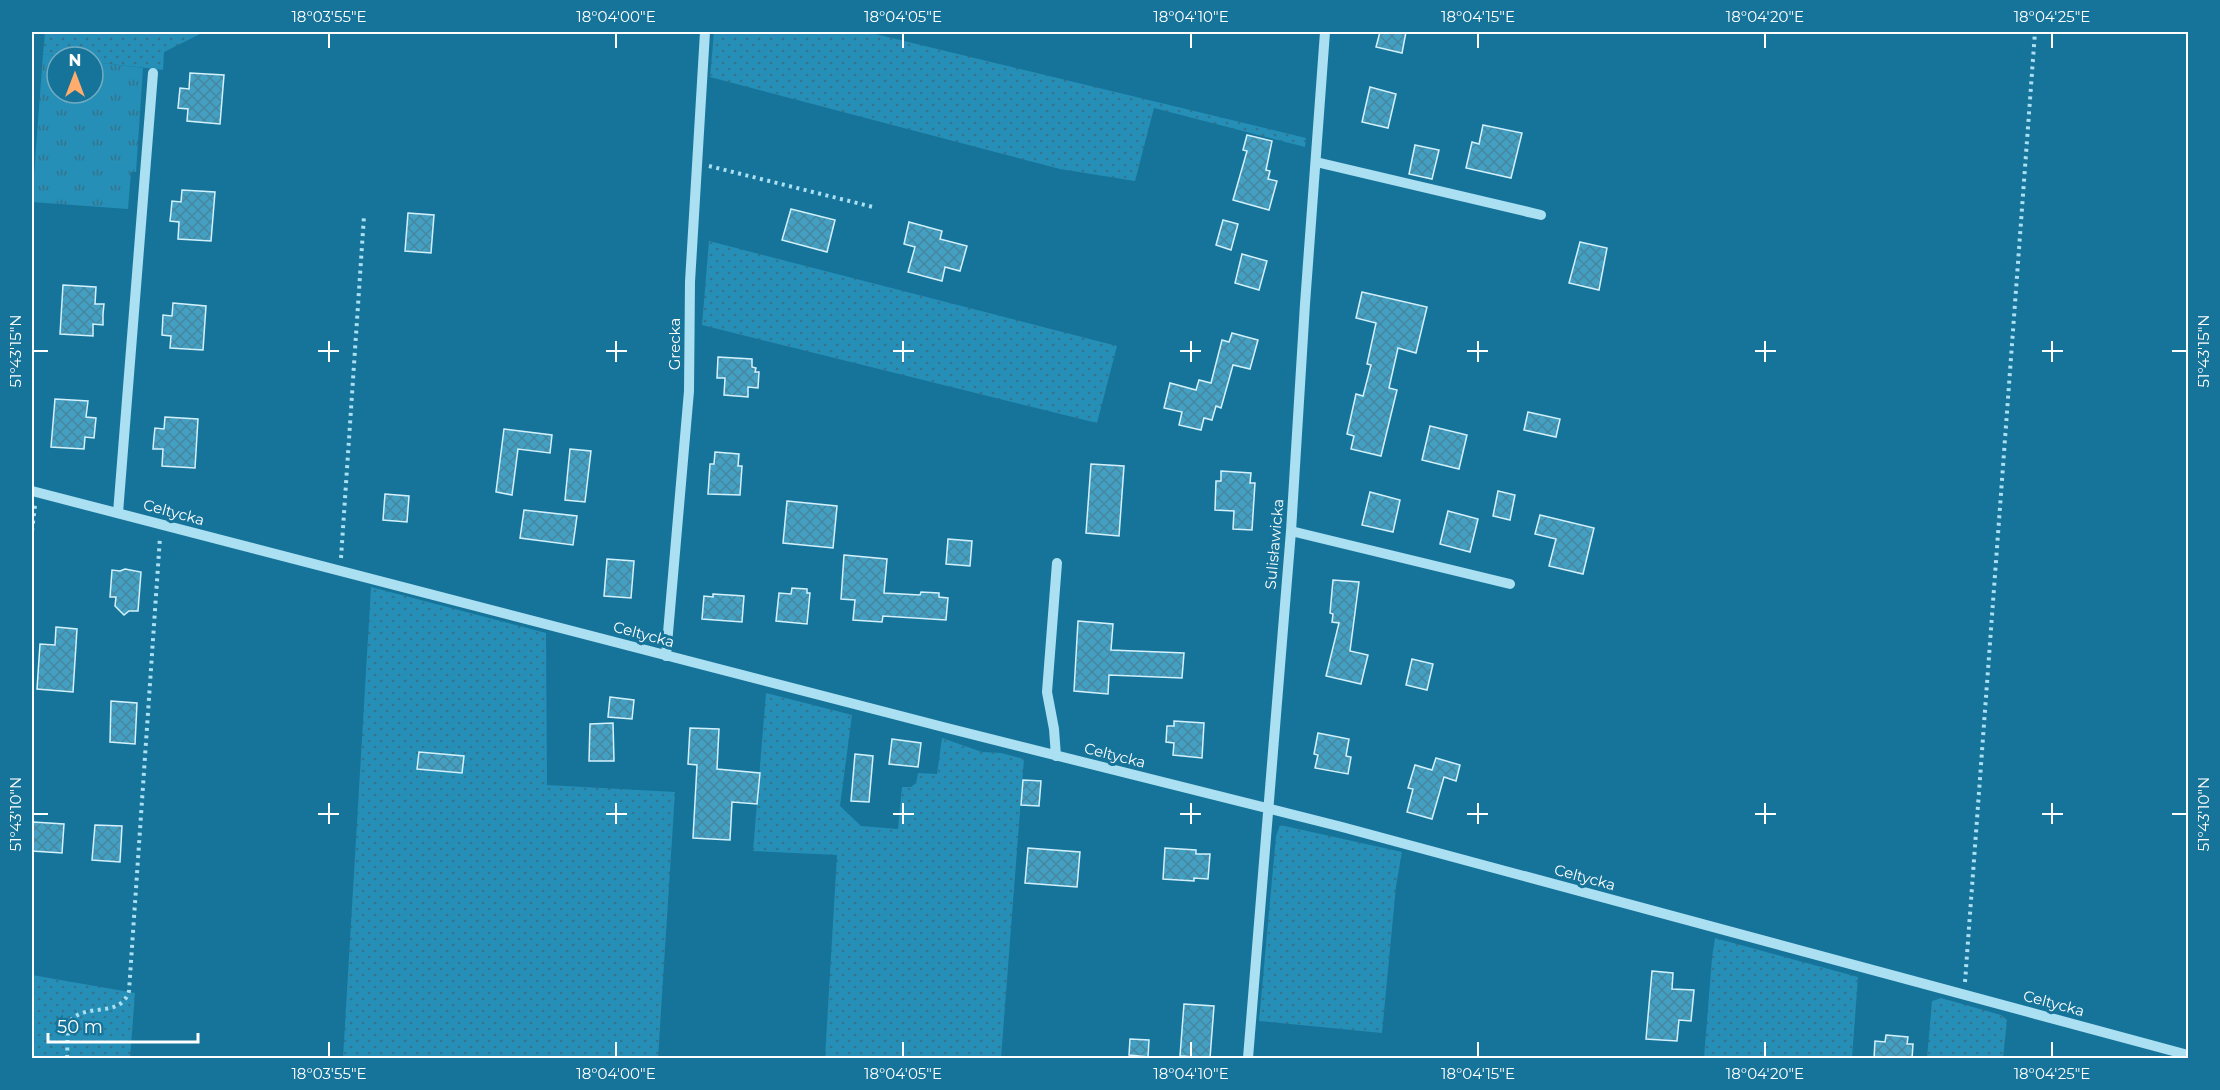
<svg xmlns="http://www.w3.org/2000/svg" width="2220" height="1090" viewBox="0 0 2220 1090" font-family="Montserrat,sans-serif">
	<defs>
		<pattern id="grass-dots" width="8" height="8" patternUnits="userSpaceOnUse" patternTransform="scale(1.5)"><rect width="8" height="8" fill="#258fb7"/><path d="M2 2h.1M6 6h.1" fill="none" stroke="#35748c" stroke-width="1.8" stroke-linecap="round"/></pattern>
		<pattern id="park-tufts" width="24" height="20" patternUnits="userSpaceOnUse" patternTransform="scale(1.5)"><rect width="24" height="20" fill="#258fb7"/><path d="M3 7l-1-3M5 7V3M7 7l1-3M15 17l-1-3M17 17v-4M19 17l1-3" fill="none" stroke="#35748c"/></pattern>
		<pattern id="building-cross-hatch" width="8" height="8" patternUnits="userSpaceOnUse" patternTransform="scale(1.5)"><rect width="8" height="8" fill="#44a0c3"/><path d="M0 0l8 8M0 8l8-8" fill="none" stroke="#46879f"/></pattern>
	</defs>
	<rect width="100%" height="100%" fill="#16749a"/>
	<path fill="url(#grass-dots)" d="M45 32H204L164 52 163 70 93 62V57H62L43 54Z
		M714 32H867L1306 138 1305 147 1154 108 1135 181 1060 169 710 77Z
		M709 241 1117 346 1097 423 702 325Z
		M371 587 546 633 547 785 675 792 658 1058H343Z
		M766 693 852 715 840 806 861 826 898 829 902 787H911L916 783 918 773 937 774 942 738 982 752 1001 753 1024 759 1001 1058H825L837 855 753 851Z
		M1280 825 1402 852 1396 886 1382 1033 1259 1021 1276 836Z
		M1715 938 1858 977 1852 1058H1704L1712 958Z
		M32 975 135 993 130 1058H32Z
		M1941 998 2001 1015 2007 1020 2003 1058H1927L1932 1001Z"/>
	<path fill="url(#park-tufts)" d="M43 54 62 57H57V93H93V62L143 68 136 172H131L128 209 32 202Z"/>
	<path fill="url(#building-cross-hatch)" stroke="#d3f1fc" stroke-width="1.5" d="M1380 32H1406L1402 53 1376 47Z
		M190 73 224 75 220 124 187 121 188 109 178 108 180 88 189 89Z
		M1370 87 1396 94 1388 128 1362 122Z
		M1483 125 1522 133 1511 178 1466 168 1472 142 1479 144Z
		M1247 135 1272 141 1266 170 1270 171 1268 179 1277 181 1269 210 1233 200 1247 151 1243 150Z
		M1415 145 1439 150 1432 179 1409 174Z
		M182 190 215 192 211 241 178 239 179 222 170 221 171 212 172 201 181 202Z
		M791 209 835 220 827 252 782 240Z
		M408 213 434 215 431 253 405 251Z
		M1223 220 1238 224 1231 250 1216 245Z
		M909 222 942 231 940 239 967 246 960 271 945 267 942 281 908 272 915 247 904 244Z
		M1580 242 1607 248 1599 290 1569 283Z
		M1242 254 1267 261 1259 290 1235 283Z
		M63 285 96 287 95 304H104L103 314V325L93 324V336L60 334Z
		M1362 292 1427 307 1416 353 1398 348 1389 388 1397 390 1381 456 1351 449 1354 436 1347 434 1356 394 1363 396 1371 365 1367 364 1376 323 1356 318Z
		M173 303 206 306 203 350 170 348 171 336 162 335 163 315 172 316Z
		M1232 333 1258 340 1250 369 1233 365 1221 408 1216 406 1212 420 1204 418 1201 430 1179 425 1182 412 1164 408 1170 383 1196 390 1199 380 1211 383 1222 340 1229 342Z
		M718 357 752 359V367L756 368 755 372H759L758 388 748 387V397L724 395 725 378H717Z
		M55 399 88 401 86 417 96 418 94 438 85 437 84 449 51 447Z
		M1528 412 1560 419 1556 437 1524 430Z
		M165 417 198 419 195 468 162 466 163 449H153L154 437 155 428 164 429Z
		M1430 426 1467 435 1459 469 1422 460Z
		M504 429 552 435 550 453 518 449 512 495 496 492Z
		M570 449 591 451 585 502 565 500Z
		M715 452 739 454 738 466H742L740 495 708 494 710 464H714Z
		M1091 464 1124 466 1119 536 1086 533Z
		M1221 471 1251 473 1250 483H1255L1252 530 1233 529 1234 511 1215 510 1216 481H1221Z
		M1498 491 1515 495 1510 520 1493 516Z
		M1370 492 1400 500 1393 532 1362 525Z
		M385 494 409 496 407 522 383 520Z
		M787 501 837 506 833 548 783 543Z
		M524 510 577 516 573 545 520 538Z
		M1448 511 1478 519 1470 552 1440 544Z
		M1540 515 1594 528 1583 574 1549 566 1556 539 1535 534Z
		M948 539 972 541 970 566 946 564Z
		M844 555 887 559 884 593 920 595 921 592 939 593V597L948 598 946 620 883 616 882 622 853 620 855 600 841 599Z
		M607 559 634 561 631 598 604 596Z
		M125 569 141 572 138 611H129L124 615 115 606 116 597H110L112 570 120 571Z
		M1333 580 1359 582 1350 651 1368 655 1361 684 1326 676 1339 623 1332 622 1333 614 1330 613Z
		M792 588 807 589V593H810L807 624 776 621 779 593 791 594Z
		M713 594 744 596 742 622 702 619 704 596 713 597Z
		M1078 621 1113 624 1111 650 1184 653 1182 678 1109 675 1108 694 1074 691Z
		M56 627 77 629 73 692 37 689 40 644 55 645Z
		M1412 659 1433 664 1427 690 1406 685Z
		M610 697 634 700 632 719 608 717Z
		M111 701 137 703 135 744 110 742Z
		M1174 721 1204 723 1202 758 1173 755 1174 743 1166 742 1167 726H1174Z
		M613 723 614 761H589L590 724Z
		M690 728 719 729 717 769 760 773 757 804 732 802 730 840 693 838 697 765 688 764Z
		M1318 733 1349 739 1346 756 1351 757 1348 774 1315 768 1318 755 1314 754Z
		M892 739 921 743 918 767 889 764Z
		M419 752 464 756 462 773 417 769Z
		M855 754 873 756 869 802 851 801Z
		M1436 758 1460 765 1456 781 1444 777 1432 819 1407 812 1413 789 1408 788 1415 765 1432 770Z
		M1023 780 1041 781 1039 806 1021 805Z
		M33 822 64 824 62 853 32 851Z
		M95 825 122 826 120 862 92 860Z
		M1028 848 1080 852 1077 887 1025 883Z
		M1165 848 1196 850V854H1210L1208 879 1194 878V881L1163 879Z
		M1652 971 1673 973 1672 989 1694 990 1691 1021 1679 1020 1677 1041 1646 1039Z
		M1184 1004 1214 1006 1210 1058 1180 1056Z
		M1886 1035 1908 1037 1907 1044H1913L1912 1059H1874L1875 1041 1885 1042Z
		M1130 1039 1149 1040 1148 1057 1129 1055Z"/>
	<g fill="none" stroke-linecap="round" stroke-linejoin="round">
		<path stroke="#abdff2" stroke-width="4" stroke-dasharray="3 4.5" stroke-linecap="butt" d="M709 166 873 207
			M32 531 35 505
			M341 558 364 216
			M1965 982 2035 32
			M67 1058 68 1029 72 1019C89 1003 121 1018 129 991L160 537"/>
		<path stroke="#abdff2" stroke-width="10" d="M1316 162 1541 215
			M32 491 947 728 1342 827 2188 1055
			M118 513 153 73
			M1291 531 1510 584
			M666 656 689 391 690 282 705 32
			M1056 756 1054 729 1047 692 1057 563
			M1248 1058 1291 531 1305 304 1325 32"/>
	</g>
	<path fill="none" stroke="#fff" stroke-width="2" d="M329 33V48M616 33V48M903 33V48M1191 33V48M1478 33V48M1765 33V48M2052 33V48M329 341V362M616 341V362M903 341V362M1191 341V362M1478 341V362M1765 341V362M2052 341V362M33 351H48M318 351H339M606 351H627M893 351H914M1180 351H1201M1467 351H1488M1755 351H1776M2042 351H2063M2172 351H2187M329 803V824M616 803V824M903 803V824M1191 803V824M1478 803V824M1765 803V824M2052 803V824M33 814H48M318 814H339M606 814H627M893 814H914M1180 814H1201M1467 814H1488M1755 814H1776M2042 814H2063M2172 814H2187M329 1042V1057M616 1042V1057M903 1042V1057M1191 1042V1057M1478 1042V1057M1765 1042V1057M2052 1042V1057"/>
	<g text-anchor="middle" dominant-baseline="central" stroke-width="6" stroke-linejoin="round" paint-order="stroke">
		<g font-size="15" fill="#fff" stroke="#16749a">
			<text transform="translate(674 344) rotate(-90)">Grecka</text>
			<text transform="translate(174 512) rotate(15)">Celtycka</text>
			<text transform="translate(1274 544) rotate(-85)">Sulisławicka</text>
			<text transform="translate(644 634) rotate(15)">Celtycka</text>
			<text transform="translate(1115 755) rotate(14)">Celtycka</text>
			<text transform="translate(1585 877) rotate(15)">Celtycka</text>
			<text transform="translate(2054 1003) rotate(15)">Celtycka</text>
		</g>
	</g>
	<rect width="2220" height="1090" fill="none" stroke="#16749a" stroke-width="66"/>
	<g transform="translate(75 75)"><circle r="28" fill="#16749a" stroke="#73acc2" stroke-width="1.5"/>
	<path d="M0-4.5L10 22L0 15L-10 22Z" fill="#ffac6c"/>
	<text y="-9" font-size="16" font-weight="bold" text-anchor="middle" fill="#ffffff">N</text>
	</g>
	<path d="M48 1033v9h150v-9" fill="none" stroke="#ffffff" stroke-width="3"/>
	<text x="57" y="1033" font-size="18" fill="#ffffff" stroke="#16749a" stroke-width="4.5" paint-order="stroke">50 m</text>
	<rect x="33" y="33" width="2154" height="1024" fill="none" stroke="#fff" stroke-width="2"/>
	<g font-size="15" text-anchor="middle" fill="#fff">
		<text x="329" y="22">18°03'55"E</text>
		<text x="616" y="22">18°04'00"E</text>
		<text x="903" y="22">18°04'05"E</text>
		<text x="1191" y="22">18°04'10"E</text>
		<text x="1478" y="22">18°04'15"E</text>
		<text x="1765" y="22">18°04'20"E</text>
		<text x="2052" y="22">18°04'25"E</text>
		<text transform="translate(16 351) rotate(-90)" y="5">51°43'15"N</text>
		<text transform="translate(2204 351) rotate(-90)" y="5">51°43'15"N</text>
		<text transform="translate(16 814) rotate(-90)" y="5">51°43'10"N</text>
		<text transform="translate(2204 814) rotate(-90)" y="5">51°43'10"N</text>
		<text x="329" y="1079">18°03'55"E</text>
		<text x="616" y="1079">18°04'00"E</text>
		<text x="903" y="1079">18°04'05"E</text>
		<text x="1191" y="1079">18°04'10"E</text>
		<text x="1478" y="1079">18°04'15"E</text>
		<text x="1765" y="1079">18°04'20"E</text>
		<text x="2052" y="1079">18°04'25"E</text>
	</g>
</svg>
